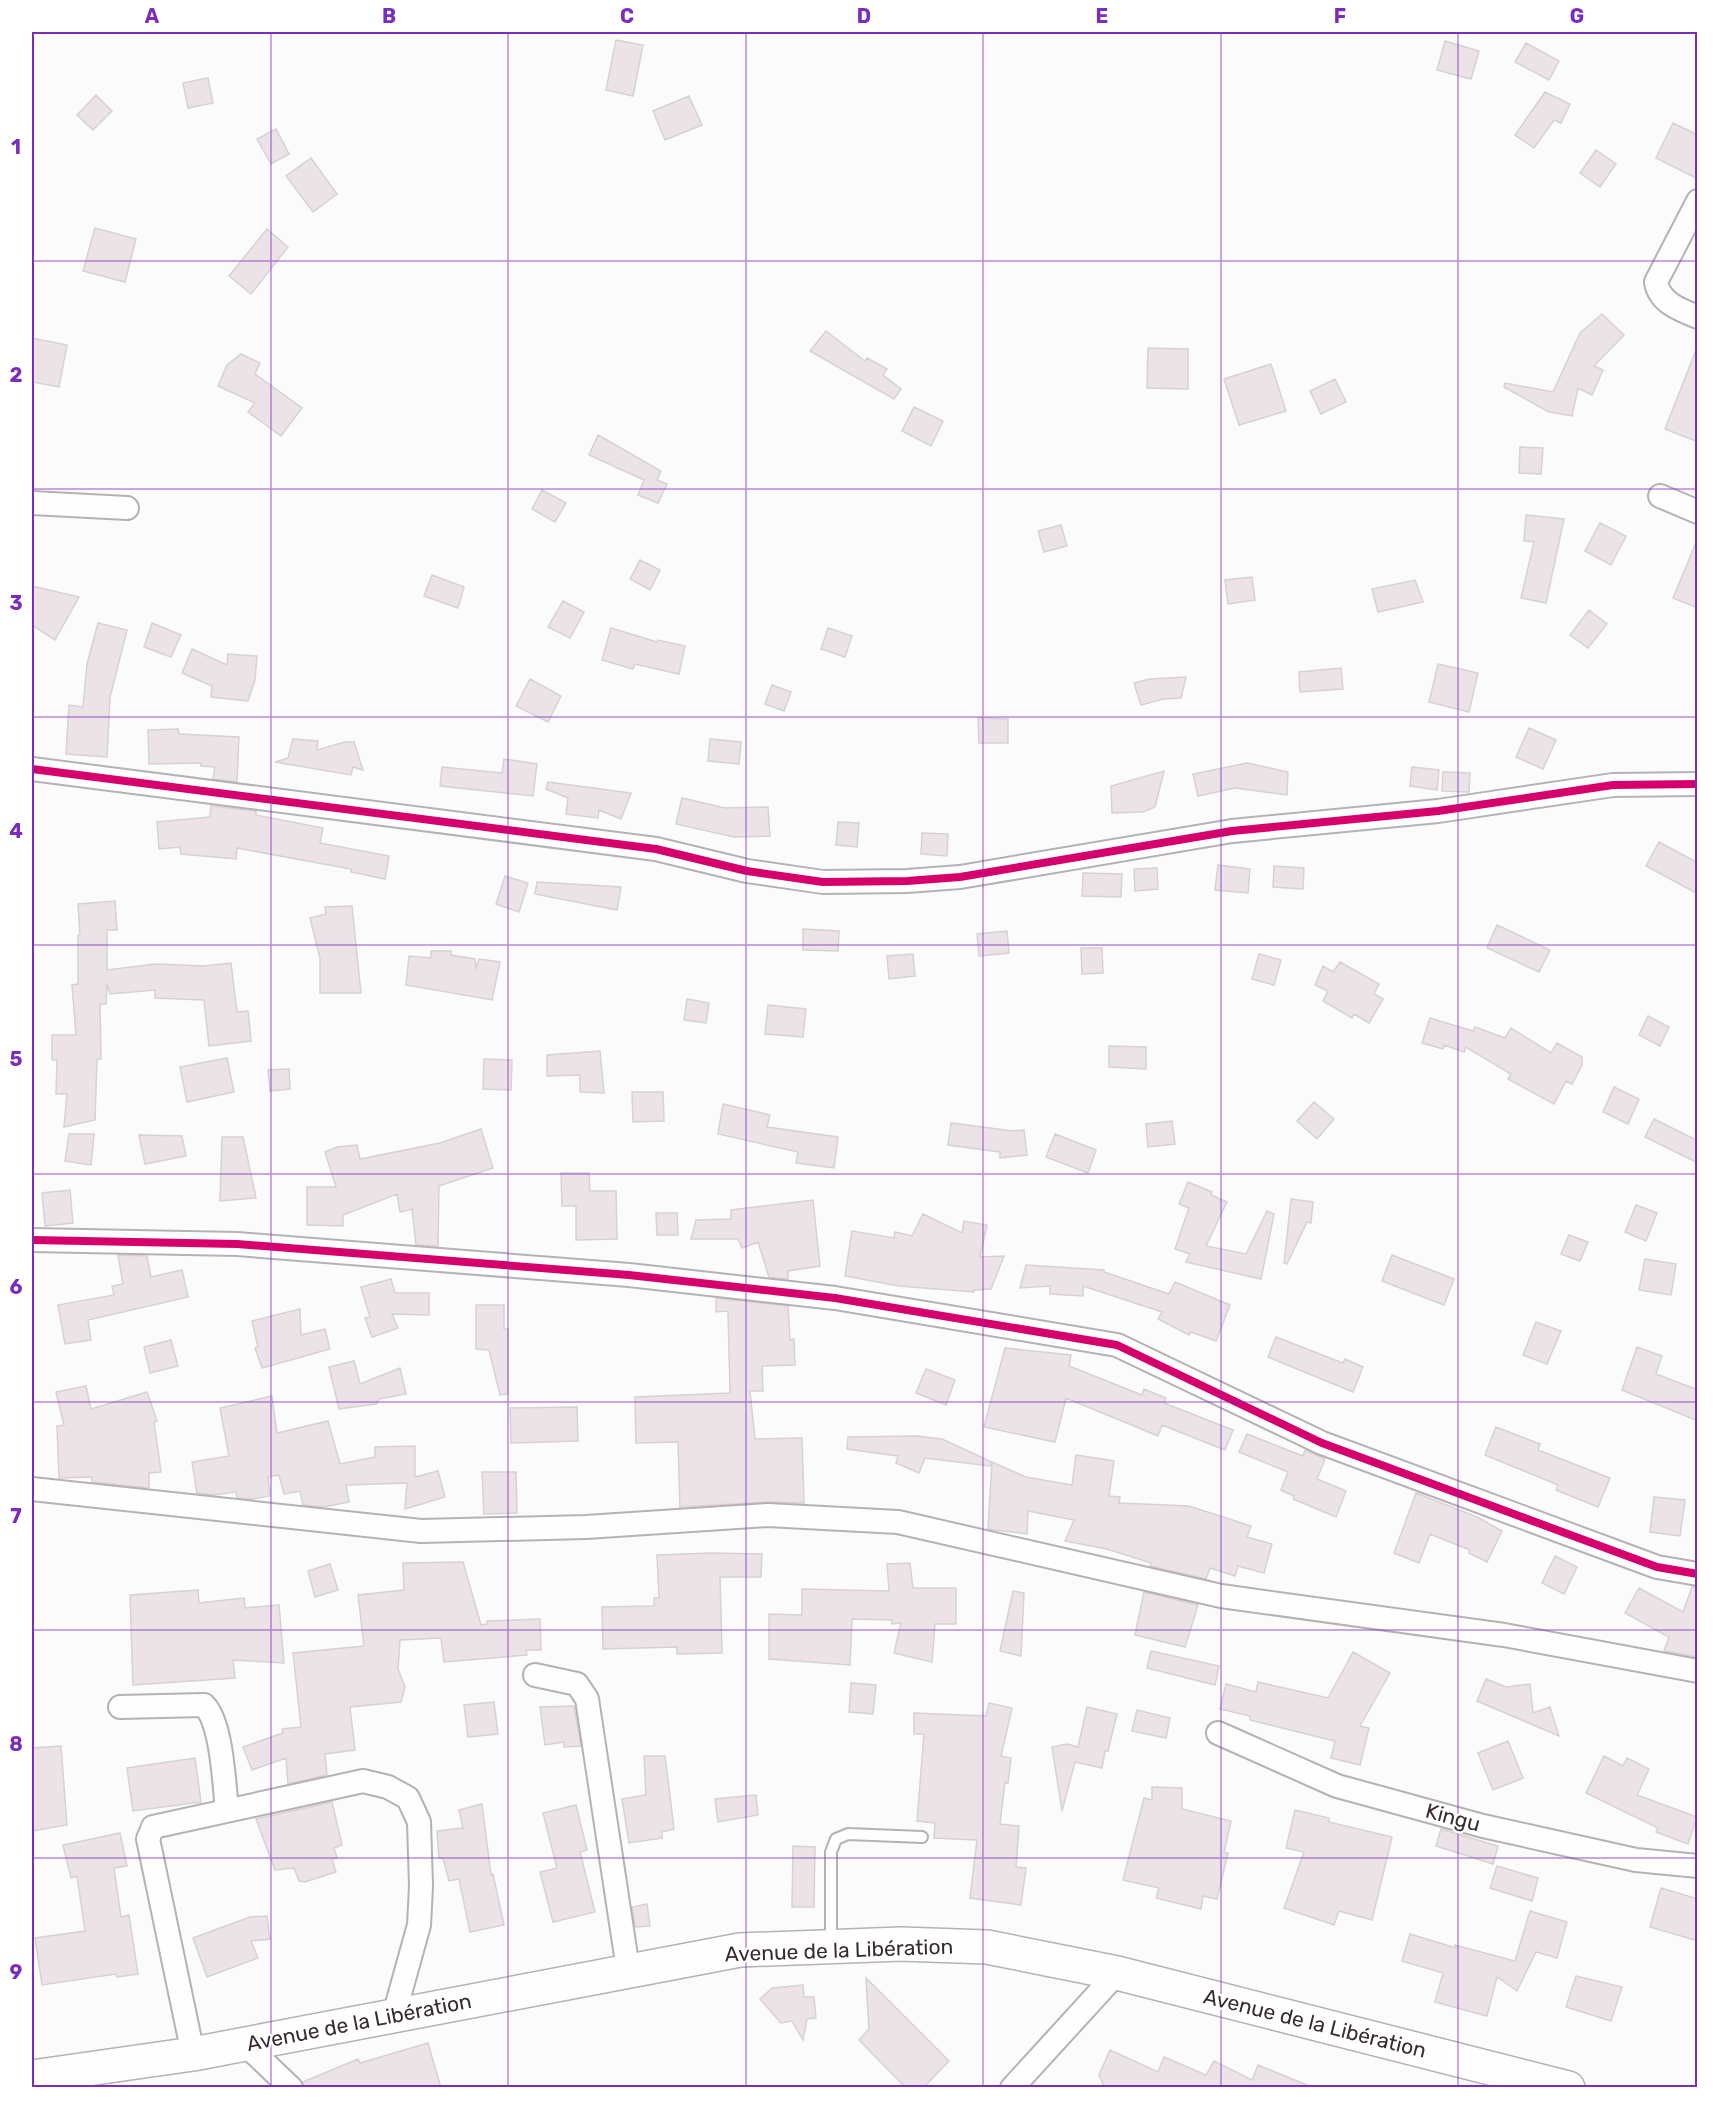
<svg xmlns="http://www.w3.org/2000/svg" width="1729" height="2119" viewBox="0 0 1729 2119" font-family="Rubik,sans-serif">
	<rect width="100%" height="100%" fill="#fbfbfb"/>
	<path fill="#ece3e7" stroke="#d7d1d3" stroke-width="1.5" d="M616 40 643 45 633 96 606 90Z
		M1445 41 1479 51 1471 79 1437 70Z
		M1526 43 1559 61 1549 80 1515 62Z
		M208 78 213 103 188 108 183 83Z
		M1545 92 1570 104 1561 123 1554 120 1534 148 1515 135Z
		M96 95 112 111 93 130 77 115Z
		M689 96 702 125 665 140 653 111Z
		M1673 123 1698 135V179L1656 158Z
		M276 129 289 154 271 164 257 139Z
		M1596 150 1616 164 1600 187 1580 173Z
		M311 158 337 194 313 212 286 176Z
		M95 228 136 239 125 282 83 271Z
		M267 229 288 247 251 294 229 276Z
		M1602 314 1624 335 1594 366 1603 370 1592 395 1578 388 1572 416 1549 412 1504 387 1505 383 1553 392 1580 333Z
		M826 331 865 361 867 358 887 369 883 375 901 389 894 399 810 351Z
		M32 338 67 345 59 387 32 382Z
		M1148 348 1188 349V389L1147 388Z
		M1696 350H1698V442L1665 429Z
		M241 354 260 363 255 374 302 408 281 436 248 412 255 403 218 386 227 365Z
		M1271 364 1286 411 1239 425 1224 379Z
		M1335 379 1346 402 1321 414 1310 391Z
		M914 407 943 421 931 446 902 431Z
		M598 435 661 471 657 480 667 484 658 503 638 495 644 480 589 455Z
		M1520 447 1543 448 1541 474 1519 473Z
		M542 490 566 503 555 522 532 509Z
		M1526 515 1564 519 1546 603 1521 598 1534 542 1524 541Z
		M1600 523 1626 536 1611 565 1585 551Z
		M1061 525 1067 546 1044 552 1038 531Z
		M1697 540H1698V608L1673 598Z
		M640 560 660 570 650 590 630 579Z
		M432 575 464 587 458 608 424 596Z
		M1252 577 1255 600 1228 604 1225 580Z
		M1415 580 1423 602 1378 612 1372 589Z
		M32 586 79 597 55 640 32 625Z
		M563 601 584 612 570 638 548 627Z
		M1589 610 1607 624 1588 648 1570 635Z
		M98 623 127 630 110 697 107 757 66 754 69 705 83 707 87 664Z
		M152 623 181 635 171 657 144 647Z
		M611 628 657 642 658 640 685 646 679 674 635 664 633 669 602 660Z
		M828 628 852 636 845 657 821 649Z
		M192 649 227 665 228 654 257 656 255 680 248 701 211 697 212 686 182 673Z
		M1438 664 1478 673 1469 712 1429 702Z
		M1341 668 1343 689 1300 692 1299 672Z
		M1186 677 1181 698 1163 699 1141 705 1134 683 1150 679Z
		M530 679 561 696 548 722 516 706Z
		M772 685 791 692 784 711 765 704Z
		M978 718 1008 719V743H979Z
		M1529 728 1556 740 1543 769 1516 757Z
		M178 729 179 734 239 737 237 782 213 779 215 767 201 766V763L149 764 148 730Z
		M293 739 318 741 317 750 345 742H354L363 770 353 767 351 775 275 762 288 758Z
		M710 739 741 742 739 764 708 761Z
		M504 759 537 764 533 796 440 786 442 767 502 773Z
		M1247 763 1288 772 1287 795 1235 788 1198 796 1193 774Z
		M1412 767 1439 770 1437 790 1410 786Z
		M1164 771 1155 807 1143 812 1112 813 1111 786Z
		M1443 772 1470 773 1469 792 1442 791Z
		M548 782 601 789 631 793 621 819 599 810 598 818 566 814 568 798 546 789Z
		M682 798 725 808 768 807 770 836 734 837 676 824Z
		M211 806 256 811V815L323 828 320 843 389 856 385 879 351 872V869L237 848 236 859 181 854 180 847 159 849 157 822 210 817Z
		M838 822 859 823 857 847 836 845Z
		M922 833 948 834 947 856 921 854Z
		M1659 842 1698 863V894L1646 866Z
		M1218 865 1250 869 1248 893 1215 890Z
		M1274 866 1304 868 1303 889 1273 887Z
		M1157 868 1158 889 1135 891 1134 869Z
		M1083 873 1122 874 1121 897 1082 896Z
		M505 876 528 883 519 912 496 904Z
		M537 882 621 887 617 910 535 894Z
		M115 901 117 930H107V970L156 964 203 966 231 963 237 1012 248 1011 251 1041 209 1046 204 1000 155 998V990L110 994 107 984 106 1004H100L101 1059H97L95 1120 64 1127 67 1094H56L57 1060H52V1035H76L72 985 78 984V935H80L78 904Z
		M352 906 361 993H320V958L310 918 326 914 325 907Z
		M1497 925 1550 950 1539 972 1487 948Z
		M803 929 839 931 838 951 803 950Z
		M1007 931 1009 953 979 956 977 934Z
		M1081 948H1102L1103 973 1082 974Z
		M431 951H451V955L475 959 476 969 479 959 500 962 492 1000 406 985 409 956 431 958Z
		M913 954 915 976 889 979 887 956Z
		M1259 954 1281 960 1274 985 1252 979Z
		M1340 962 1379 984 1374 994 1383 999 1369 1023 1354 1014 1352 1018 1323 1001 1328 991 1315 985 1323 966 1333 972Z
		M687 999 709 1003 706 1023 684 1020Z
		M768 1005 806 1009 803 1037 765 1034Z
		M1648 1016 1669 1027 1660 1046 1639 1035Z
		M1430 1018 1473 1031 1475 1027 1505 1038 1511 1028 1551 1053 1557 1043 1582 1057V1065L1572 1084 1566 1081 1554 1104 1508 1079 1511 1074 1466 1047 1464 1052 1444 1045 1443 1049 1422 1043Z
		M1109 1046 1146 1047V1069L1109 1067Z
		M600 1051 604 1093 580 1092V1075L547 1076V1055Z
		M227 1058 234 1092 187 1102 180 1067Z
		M484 1059 512 1060 511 1090 483 1089Z
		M289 1069 290 1089 270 1091 268 1070Z
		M1614 1087 1639 1099 1628 1124 1603 1112Z
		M632 1092H663L664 1121 633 1122Z
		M1314 1102 1334 1119 1317 1139 1297 1121Z
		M723 1104 770 1115 767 1127 838 1137 834 1168 796 1163 798 1152 718 1134Z
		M1654 1119 1698 1141V1163L1645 1137Z
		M1172 1121 1175 1144 1148 1147 1146 1124Z
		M951 1123 1013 1131 1024 1130 1027 1155 1000 1158V1152L948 1145Z
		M481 1129 493 1168 439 1186 438 1246 416 1245 412 1209 400 1212 397 1194 343 1215V1226L307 1225V1187H336L325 1152 337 1147 357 1145 360 1159 440 1143Z
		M69 1134H94L91 1165 65 1161Z
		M1055 1134 1096 1150 1088 1173 1046 1157Z
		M139 1135 182 1136 186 1156 145 1164Z
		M222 1137H243L256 1198 220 1201Z
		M561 1173H589L590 1191H616L617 1239 576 1240V1206H562Z
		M1188 1182 1212 1192 1211 1195 1227 1202 1206 1246 1246 1254 1267 1211 1274 1214 1261 1279 1186 1262 1190 1254 1175 1249 1189 1208 1179 1204Z
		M70 1190 73 1223 45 1226 42 1193Z
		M1291 1199 1313 1202 1311 1223 1307 1222 1287 1264 1284 1263Z
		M813 1200 820 1266 788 1271V1279L769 1277 758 1242 742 1248 738 1239H691L696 1220 731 1219V1210Z
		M1636 1205 1657 1213 1646 1241 1625 1232Z
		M656 1213H677L678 1235H657Z
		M923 1214 962 1233 964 1221 987 1225 980 1257 1004 1256 991 1289 974 1290V1292L899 1286 845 1276 852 1231 894 1238 895 1232 912 1236Z
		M1569 1235 1588 1242 1580 1261 1561 1254Z
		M118 1255 147 1256 151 1277 182 1270 188 1297 88 1320 91 1340 65 1344 58 1305 114 1295 112 1286 123 1284Z
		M1392 1255 1454 1279 1444 1305 1382 1281Z
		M1645 1259 1676 1264 1671 1295 1639 1290Z
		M1026 1265 1104 1270V1272L1169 1294 1175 1282 1230 1305 1216 1341 1191 1332 1189 1335 1158 1319 1162 1312 1083 1286V1296L1050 1294V1286L1020 1288Z
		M391 1279 395 1293H429V1315L392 1314 398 1328 372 1337 365 1318 370 1317 361 1287Z
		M716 1298 788 1306 790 1340 794 1339 795 1365 762 1366 763 1391H750L755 1439 802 1438 804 1503 767 1502 680 1507 678 1442 636 1443 635 1397 730 1393 728 1311 716 1312Z
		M476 1305H504V1329H508V1394L500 1395 489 1350 476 1349Z
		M300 1309 301 1335 325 1329 330 1349 262 1368 255 1348 258 1347 252 1321Z
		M1536 1322 1561 1331 1547 1364 1523 1355Z
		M1276 1337 1343 1363 1345 1359 1363 1367 1353 1392 1268 1357Z
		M171 1340 178 1366 150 1373 144 1347Z
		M1637 1347 1662 1356 1656 1374 1698 1390V1421L1622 1390Z
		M1005 1348 1071 1355 1069 1366 1142 1395 1144 1389 1166 1398 1164 1403 1233 1430 1225 1450 1162 1425 1158 1436 1066 1398 1055 1442 984 1427Z
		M354 1361 360 1384 400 1368 406 1394 379 1399 376 1404 339 1409 329 1367Z
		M926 1369 955 1380 946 1405 916 1393Z
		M86 1386 91 1409 147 1392 157 1421 154 1422 161 1472 149 1473V1488L92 1482V1477L59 1478 57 1426 64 1425 56 1392Z
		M272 1396 277 1433 328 1421 340 1464 375 1457V1447L415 1446V1477L438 1471 445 1497 405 1509 407 1483 346 1485 349 1502 324 1507 303 1505 300 1491 284 1494 279 1475 268 1477 270 1496 252 1499 237 1498 236 1492 214 1495 197 1493 192 1462 229 1456 220 1408Z
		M577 1407 578 1441 511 1443 510 1408Z
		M1496 1427 1540 1444 1538 1450 1610 1478 1598 1507 1556 1490 1558 1485 1485 1455Z
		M1247 1434 1303 1456 1305 1450 1325 1459 1317 1479 1346 1491 1336 1517 1293 1499 1294 1496 1281 1490 1288 1472 1239 1452Z
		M917 1436 942 1439 992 1462 990 1466 925 1458 919 1473 896 1463 898 1456 847 1449 848 1437Z
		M1076 1455 1114 1461 1109 1496 1120 1497 1119 1503 1189 1506 1251 1526 1247 1537 1272 1544 1264 1573 1238 1566 1235 1576 1210 1568 1206 1579 1150 1566 1151 1563 1107 1549 1065 1541 1074 1520 1028 1511 1027 1534 988 1529 992 1462 1026 1477 1072 1485Z
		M482 1472H516L517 1513 484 1514Z
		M1416 1493 1477 1517 1502 1531 1487 1562 1469 1553 1470 1550 1430 1534 1419 1563 1394 1553Z
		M1654 1497 1685 1500 1680 1536 1650 1532Z
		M710 1553 762 1554 761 1577H720L722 1653 677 1654V1647L603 1649 602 1607 654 1606V1598H659L657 1555Z
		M1555 1556 1577 1567 1564 1594 1542 1583Z
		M463 1562 481 1625 487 1624V1621L540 1619 541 1650H526L527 1655 444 1662 441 1638 400 1640 398 1669 405 1687 401 1702 350 1707 355 1750 325 1754 327 1775 288 1784 286 1758 252 1770 243 1747 283 1733 282 1729 301 1727 293 1653 364 1646 358 1595 404 1590 403 1563Z
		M910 1563 913 1588H956V1624H935L932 1662 894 1653 901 1623 892 1624V1620L852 1619 850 1665 769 1659V1614L802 1615V1589L889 1591 887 1564Z
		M330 1564 338 1590 315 1597 308 1571Z
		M1692 1587H1698V1657L1664 1651 1669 1637 1625 1613 1639 1588 1683 1612Z
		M198 1590 199 1603 244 1598 245 1608 279 1605 284 1663 233 1660 235 1678 133 1685 130 1595Z
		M1013 1591 1024 1593 1021 1656 1000 1651Z
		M1144 1592 1198 1605 1185 1647 1135 1635Z
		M1151 1651 1219 1666 1215 1685 1147 1668Z
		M1353 1652 1390 1673 1360 1726 1369 1728 1360 1765 1331 1758 1335 1741 1250 1720V1716L1220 1709 1226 1684 1256 1692 1258 1682 1328 1698Z
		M1486 1679 1506 1687 1530 1684 1533 1713 1550 1707 1559 1736 1477 1701Z
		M851 1683 876 1685 873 1714 849 1712Z
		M494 1702 498 1734 468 1737 464 1705Z
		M989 1703 1012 1708 1001 1756 1011 1758 1008 1783 1005 1782 1000 1824 1019 1826 1016 1867 1026 1868 1021 1905 970 1898 977 1840 934 1838 935 1823 917 1821 924 1734H914V1713L986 1716Z
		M574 1706 581 1746 564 1747V1742L545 1745 540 1707Z
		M1087 1707 1117 1714 1108 1751H1105L1102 1768 1075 1762 1062 1811 1052 1747 1067 1744 1078 1747Z
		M1137 1710 1170 1718 1166 1738 1132 1731Z
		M1508 1741 1523 1778 1493 1790 1478 1753Z
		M61 1746 67 1825 32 1831V1748Z
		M644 1756H665L674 1829 662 1832V1838L629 1843 622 1799 646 1795Z
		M1604 1756 1623 1766 1627 1758 1649 1769 1637 1795 1697 1817 1688 1844 1656 1832 1658 1828 1586 1793Z
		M195 1758 201 1802 133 1811 127 1768Z
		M1152 1787 1182 1788V1809L1231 1821 1224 1853H1228L1217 1899 1203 1896 1201 1909 1156 1898 1159 1888 1123 1880 1144 1798 1152 1800Z
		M756 1795 758 1815 718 1822 715 1799Z
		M332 1802 342 1845 334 1848 337 1858 332 1859 336 1872 305 1882 299 1881 294 1868 275 1870 256 1819Z
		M482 1804 491 1875 493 1874 504 1925 470 1932 459 1879 449 1881 443 1858H439L437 1831 463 1828 459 1810Z
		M576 1805 587 1850 580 1852 595 1912 553 1922 540 1872 557 1868 543 1813Z
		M1295 1810 1329 1818V1822L1392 1837 1372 1920 1339 1911 1334 1925 1284 1908 1304 1852 1286 1848Z
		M1441 1829 1498 1846 1493 1864 1436 1846Z
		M120 1833 127 1866 114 1868 121 1917 129 1915 138 1974 117 1977 116 1974 42 1985 35 1938 85 1931 77 1876 71 1878 63 1845Z
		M793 1846 815 1847 814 1907H792Z
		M1497 1866 1538 1878 1532 1901 1490 1888Z
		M1661 1888 1698 1899V1941L1650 1927Z
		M647 1904 650 1926 635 1927 632 1907Z
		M1530 1911 1567 1922 1557 1958 1536 1952 1517 1991 1497 1977 1487 2016 1435 2002 1443 1973 1402 1961 1410 1934 1456 1948 1455 1945 1515 1961Z
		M267 1916 270 1939 251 1941 258 1958 207 1977 193 1938 250 1917Z
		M1576 1976 1622 1987 1611 2021 1566 2007Z
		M866 1978 949 2061 923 2088H906L859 2040 869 2029Z
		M803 1985 804 1997H814L816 2018 807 2019 803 2040 792 2021 781 2023 760 1999 772 1988Z
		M428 2043 441 2088H304L303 2082 358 2059 360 2063Z
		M1110 2050 1158 2072 1164 2057 1206 2075 1214 2061 1252 2080 1258 2065 1312 2087 1105 2088 1099 2075Z"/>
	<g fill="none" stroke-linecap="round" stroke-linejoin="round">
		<g stroke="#b7b1b4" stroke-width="14">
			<path id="service" d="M831 1943V1852L836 1839 848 1834 922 1837"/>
		</g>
		<g stroke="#b7b1b4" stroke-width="26">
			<path id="minor" d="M1698 201 1656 282C1659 302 1680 310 1698 317
				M1660 496 1698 512
				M32 503 127 508
				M32 769 656 849 747 871 823 882 907 881 960 877 1232 831 1438 811 1613 785 1698 784
				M32 1240 237 1244 629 1275 835 1298 1117 1345 1322 1443 1657 1567 1698 1574
				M32 1489 421 1531 586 1527 768 1515 898 1522 1221 1596 1504 1635 1698 1671
				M535 1675 577 1684 587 1699 628 1969
				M120 1707 204 1705C222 1723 224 1783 227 1810
				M1218 1733 1337 1786 1483 1826 1636 1860 1698 1866
				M245 2044 291 2088
				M193 2054 148 1839 153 1827 363 1781 388 1787 408 1798 419 1822 421 1886 419 1925 394 2015
				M1012 2088 1117 1973"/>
		</g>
		<g stroke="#b7b1b4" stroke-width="36">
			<path id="trunk" d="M32 2077 193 2054 740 1950 901 1944 987 1947 1117 1973 1568 2088"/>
		</g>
		<use href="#service" stroke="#fefefe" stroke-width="10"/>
		<use href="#minor" stroke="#fefefe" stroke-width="22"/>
		<use href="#trunk" stroke="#fefefe" stroke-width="33"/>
		<g stroke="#fff" stroke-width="11">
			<path id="cycleway" d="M32 769 656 849 747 871 823 882 907 881 960 877 1232 831 1438 811 1613 785 1698 784
				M32 1240 237 1244 629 1275 835 1298 1117 1345 1322 1443 1657 1567 1698 1574"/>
		</g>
		<use href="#cycleway" stroke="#d6006c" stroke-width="8"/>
	</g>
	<path fill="none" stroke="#7b2cbf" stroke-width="1.5" stroke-opacity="0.55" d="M271 32V2088M508 32V2088M746 32V2088M983 32V2088M1221 32V2088M1458 32V2088M32 261H1698M32 489H1698M32 717H1698M32 945H1698M32 1174H1698M32 1402H1698M32 1630H1698M32 1858H1698"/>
	<g text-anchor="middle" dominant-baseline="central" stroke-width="4.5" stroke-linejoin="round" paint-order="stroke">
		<g font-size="21" fill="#382b31" stroke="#fff">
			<text transform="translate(1453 1817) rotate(15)">Kingu</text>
			<text transform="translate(839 1950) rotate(-2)">Avenue de la Libération</text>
			<text transform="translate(359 2022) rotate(-11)">Avenue de la Libération</text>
			<text transform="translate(1315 2023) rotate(14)">Avenue de la Libération</text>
		</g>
	</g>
	<rect width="1729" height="2119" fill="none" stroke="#ffffff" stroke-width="66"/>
	<rect x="33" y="33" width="1663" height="2053" fill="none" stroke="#7b2cbf" stroke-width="2"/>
	<g font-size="20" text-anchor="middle" font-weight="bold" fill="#7b2cbf">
		<text x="152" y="23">A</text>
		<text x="389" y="23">B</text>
		<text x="627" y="23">C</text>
		<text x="864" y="23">D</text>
		<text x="1102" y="23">E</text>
		<text x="1340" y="23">F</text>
		<text x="1577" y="23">G</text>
		<text x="16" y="154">1</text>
		<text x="16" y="382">2</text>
		<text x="16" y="610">3</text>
		<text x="16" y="838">4</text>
		<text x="16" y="1066">5</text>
		<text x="16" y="1294">6</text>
		<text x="16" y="1523">7</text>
		<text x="16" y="1751">8</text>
		<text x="16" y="1979">9</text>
	</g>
</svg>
